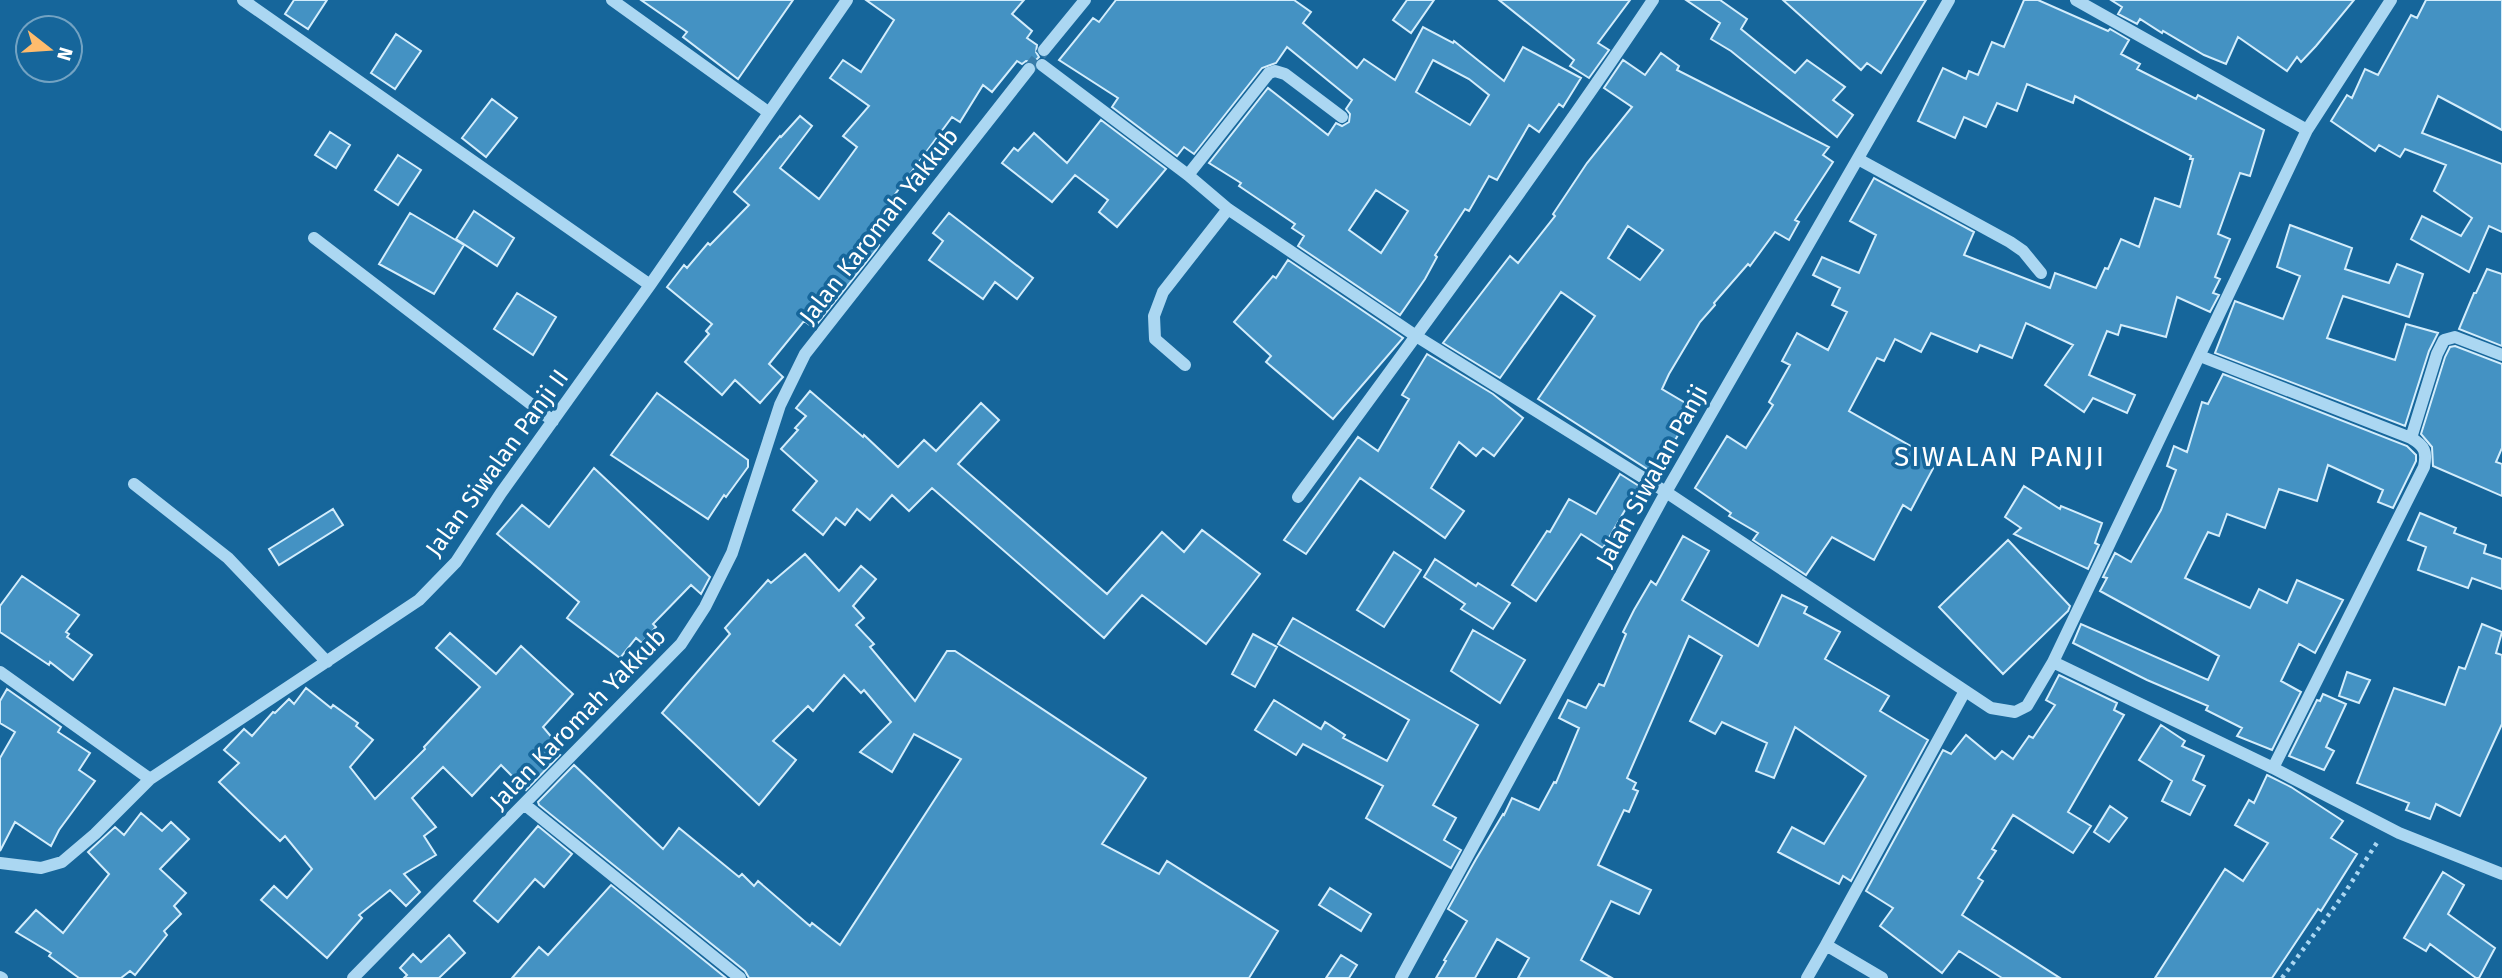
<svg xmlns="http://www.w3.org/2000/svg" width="2502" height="978" viewBox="0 0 2502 978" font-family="'Fira Sans',sans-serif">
	<rect width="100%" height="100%" fill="#16669b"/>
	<path fill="#4492c3" stroke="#d3edfc" stroke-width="2" fill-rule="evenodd" d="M294 0H327L308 29 285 14Z
		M641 0H793L738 79 683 37 687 32Z
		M866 0H1024L1012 14 1032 31 1027 38 1037 45 1036 52 1039 57 1034 62 1026 61 1022 64 1017 61 992 92 983 85 960 122 952 117 893 197 898 201 870 239 879 245 876 250 814 328 804 321 769 364 783 377 760 403 735 380 722 395 685 362 709 334 706 331 712 324 667 287 684 265 687 268 708 243 710 245 749 205 734 192 780 136 781 137 800 116 812 126 780 168 819 199 857 147 843 136 869 106 830 78 843 60 861 72 894 20Z
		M1116 0H1294L1311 12 1303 23 1357 68 1364 59 1395 80 1423 27 1453 43 1454 41 1504 81 1523 47 1581 78 1563 107 1559 104 1539 132 1529 125 1497 180 1489 176 1469 211 1465 209 1435 255 1437 257 1425 279 1400 315 1298 246 1304 236 1292 228 1295 224 1239 186 1241 183 1209 163 1268 88 1328 135 1336 123 1342 126 1349 122 1350 114 1346 109 1352 100 1287 47 1276 63 1262 68 1194 154 1184 147 1177 156 1112 107 1118 98 1059 60 1093 18 1099 22ZM1433 60 1469 79 1489 95 1470 125 1416 92ZM1376 190 1408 211 1381 253 1349 230Z
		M1407 0H1434L1411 33 1393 20Z
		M1499 0H1630L1598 43 1609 50 1589 78 1570 66 1574 60Z
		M1686 0H1720L1747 19 1741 29 1795 73 1807 60 1845 87 1833 100 1853 115 1837 137 1731 51 1711 39 1720 23Z
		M1783 0H1926L1881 73 1867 63 1861 70Z
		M2024 0H2038L2108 31 2110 29 2129 40 2121 54 2140 64 2137 69 2196 99 2198 95 2264 130 2250 176 2240 173 2218 234 2230 239 2215 277 2220 279 2213 293 2219 295 2210 312 2177 297 2166 337 2121 325 2118 335 2107 331 2089 375 2135 395 2127 413 2093 398 2084 412 2045 385 2073 345 2026 323 2012 358 1980 345 1977 352 1931 333 1921 352 1895 339 1884 361 1877 358 1849 411 1937 461 1911 510 1903 505 1874 560 1832 537 1806 575 1753 540 1758 533 1729 516 1731 513 1695 488 1727 436 1746 448 1773 405 1769 402 1790 365 1782 361 1797 333 1828 350 1847 312 1832 305 1840 288 1813 275 1822 257 1859 273 1876 235 1850 221 1874 178 1974 232 1964 255 2050 288 2055 273 2096 288 2105 268 2108 269 2121 239 2139 247 2155 198 2180 207 2193 159H2190L2191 156 2075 96 2073 103 2027 84 2017 111 1997 103 1986 127 1964 117 1955 138 1918 121 1943 68 1966 79 1969 71 1978 75 1992 42 2004 47Z
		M2111 0H2354L2316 46 2301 62 2297 57 2287 71 2238 37 2226 64 2204 55 2163 31 2162 33 2140 19 2137 24 2118 14 2122 7Z
		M2426 0H2502V130L2438 96 2422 133 2502 164V232L2489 226 2469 272 2411 239 2422 216 2461 236 2472 218 2434 191 2446 165 2405 149 2400 157 2379 145 2375 151 2331 121 2347 95 2352 98 2365 69 2378 75 2411 15 2417 18Z
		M396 34 421 51 395 89 371 73Z
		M1661 53 1679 66 1677 70 1829 147 1823 155 1833 162 1795 220 1799 222 1789 240 1775 232 1750 266 1748 264 1714 303 1715 305 1700 322 1669 374 1662 389 1694 408 1655 474 1538 399 1595 316 1561 292 1500 378 1443 343 1510 256 1518 263 1555 216 1553 214 1587 163 1632 107 1604 88 1623 60 1645 75ZM1628 226 1663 250 1640 280 1608 258Z
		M492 99 517 118 486 157 462 138Z
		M1101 120 1166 169 1117 227 1099 212 1108 200 1075 175 1052 202 1002 163 1014 148 1018 151 1034 133 1067 163Z
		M330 132 350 145 336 168 315 155Z
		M398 155 421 170 398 205 375 190Z
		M474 211 514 238 497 266 456 239Z
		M410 213 464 245 434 294 379 264Z
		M949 213 1033 278 1017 299 995 282 983 299 929 260 943 241 933 233Z
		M2290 225 2352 248 2345 269 2389 283 2397 264 2423 274 2409 317 2343 296 2327 338 2395 360 2406 324 2438 333 2429 351 2405 426 2215 353 2235 301 2283 319 2300 276 2277 267Z
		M1288 260 1403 338 1333 419 1266 362 1271 356 1234 322 1273 276 1276 278Z
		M2487 269 2502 274V346L2459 329 2474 293H2476Z
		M517 293 556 317 533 355 494 329Z
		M2455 346 2502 364V448L2496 462 2502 464V496L2433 466 2432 447 2421 434 2445 357 2450 347Z
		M1427 354 1493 394 1523 418 1494 456 1483 448 1476 456 1459 442 1431 488 1464 511 1445 538 1360 478 1306 554 1284 540 1358 437 1378 451 1409 399 1402 395Z
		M2223 374 2407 446 2416 455V461L2393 508 2378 502 2383 490 2328 465 2317 501 2279 489 2265 528 2227 514 2219 536 2208 532 2185 578 2250 608 2259 589 2287 603 2297 580 2343 600 2315 653 2299 644 2281 681 2301 692 2272 750 2237 736 2242 728 2206 710 2208 706 2147 680 2073 643 2081 624 2208 680 2219 656 2100 591 2107 578 2103 577 2115 553 2131 562 2161 510 2176 470 2167 466 2174 446 2187 452 2202 402 2208 404Z
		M810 391 863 437 864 435 898 467 924 440 936 451 981 403 999 420 958 464 1107 594 1162 532 1184 552 1202 530 1260 574 1206 644 1142 595 1104 638 932 488 909 511 892 495 870 520 857 509 845 525 836 518 823 535 793 510 817 481 781 449 798 430 795 428 806 416 796 408Z
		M657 393 748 460V467L726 497 724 495 708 519 611 455Z
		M594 468 710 577 701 594 691 585 653 624 656 627 642 643 636 638 620 658 567 618 579 602 497 534 522 505 549 527Z
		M1620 474 1639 486 1603 548 1581 534 1536 601 1512 585 1547 531 1550 532 1569 499 1596 514Z
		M2024 486 2060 509 2061 506 2102 523 2095 543 2099 545 2088 569 2014 534 2021 528 2005 517Z
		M333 509 343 525 279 565 269 549Z
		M2420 513 2456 528 2454 533 2486 545 2484 553 2502 559V589L2472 578 2468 588 2418 570 2426 547 2408 540Z
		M1683 536 1709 551 1682 600 1758 646 1782 595 1807 607 1804 613 1840 632 1825 659 1889 696 1880 711 1928 740 1851 881 1843 876 1839 884 1778 852 1792 827 1824 844 1866 776 1795 727 1774 778 1756 771 1767 743 1722 722 1715 734 1690 721 1722 656 1689 636 1627 778 1636 783 1633 789 1638 791 1629 812 1624 810 1598 865 1651 890 1639 914 1611 901 1581 960 1612 978H1518L1529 958 1497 939 1475 978H1436L1446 961 1444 960 1467 921 1448 909 1476 859 1503 814 1504 815 1512 798 1539 810 1554 782 1556 783 1579 728 1559 718 1568 700 1586 708 1599 684 1604 686 1626 634 1623 632 1634 610 1651 581 1656 585Z
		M2008 540 2070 606 2068 611 2003 674 1939 607Z
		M1394 552 1421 570 1384 627 1357 610Z
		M805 554 839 591 861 566 876 579 853 606 864 618 856 625 874 644 870 647 915 701 947 651H955L1146 778 1102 844 1159 874 1167 861 1278 931 1249 978H749L745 971 539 805 538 802 574 765 663 849 679 828 739 877 742 874 754 886 758 881 810 926 812 923 840 945 961 759 914 734 892 772 860 752 891 722 864 690 861 693 844 675 813 711 808 706 773 741 796 760 759 805 662 713 730 634 725 628 768 580 771 583Z
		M1435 559 1476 586 1478 583 1510 603 1493 629 1461 609 1465 604 1424 577Z
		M22 576 79 615 66 632 69 634 67 637 92 655 73 680 50 662 49 665 0 632V606Z
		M1293 618 1478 725 1433 805 1456 818 1444 840 1461 850 1451 868 1366 818 1383 786 1303 744 1296 755 1255 730 1274 700 1321 729 1325 722 1345 735 1343 738 1387 761 1409 720 1278 644Z
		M2482 624 2502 632 2496 653 2502 655V724L2460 816 2436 804 2430 819 2406 810 2409 803 2357 783 2394 688 2445 705 2459 667 2465 669Z
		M1473 630 1525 660 1500 703 1451 671Z
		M450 633 496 674 521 646 573 694 543 727 559 746 554 751 560 755 526 790 501 765 472 796 443 767 412 798 436 827 424 836 436 855 404 874 420 892 406 906 390 890 359 915 362 918 327 958 261 900 274 886 287 898 312 869 285 836 280 841 219 782 239 763 224 750 244 729 252 736 273 712 275 713 289 699 294 704 306 688 331 708 333 705 358 723 356 726 373 740 350 767 375 799 425 749 424 747 480 687 436 648Z
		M1253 634 1277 647 1255 687 1232 674Z
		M2347 672 2370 680 2359 703 2339 696Z
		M2059 675 2117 703 2114 710 2124 715 2068 812 2091 826 2073 853 2013 815 1992 849 1996 851 1978 878 1983 881 1962 915 2060 978H2002L1959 951 1942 973 1880 926 1893 908 1866 891 1943 750 1951 754 1966 735 1995 759 2002 751 2013 759 2029 736 2033 738 2055 705 2046 700Z
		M7 689 61 727 58 732 90 753 79 770 95 781 59 830 51 846 15 822 0 851V758L15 732 0 723V701Z
		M2323 694 2346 704 2326 747 2334 751 2324 770 2289 756 2317 700 2320 701Z
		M2161 725 2185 741 2182 746 2204 756 2193 780 2205 786 2190 815 2162 801 2172 781 2139 760Z
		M2267 775 2291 787 2343 821 2331 838 2357 854 2321 911 2318 909 2272 978H2155L2225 869 2243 881 2268 843 2235 825 2249 800 2254 803Z
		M2110 806 2127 818 2109 842 2094 832Z
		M141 813 162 831 171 822 189 839 160 869 186 893 174 906 181 914 164 931 167 935 135 975 130 971 121 978H79L49 956 51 953 16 932 36 910 63 933 109 874 88 852 115 827 124 835Z
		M538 826 572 854 544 887 535 879 498 922 474 901Z
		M2443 872 2464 885 2448 914 2495 948 2479 978H2476L2430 944 2426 951 2404 938Z
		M611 885 726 978H512L539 947 548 955Z
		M1330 888 1371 914 1361 931 1319 905Z
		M449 935 465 953 439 978H404L407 975 400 968 413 954 421 962Z
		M1341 955 1357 965 1349 978H1326Z"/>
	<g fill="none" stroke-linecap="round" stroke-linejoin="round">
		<path stroke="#397daa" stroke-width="12" stroke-dasharray="12 6" stroke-linecap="butt" d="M1029 69 1044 50"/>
		<path stroke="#abd7f2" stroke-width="4.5" stroke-dasharray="3.5 5" stroke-linecap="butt" d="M2282 978 2344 894 2378 841"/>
		<path stroke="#abd7f2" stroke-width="12" d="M243 0 650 285
			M612 0 768 112
			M2076 0 2307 130
			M1044 50 1085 0
			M1042 65 1188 175 1228 209 1416 336 1666 492 1991 708 2015 712 2027 706 2053 662 2307 130 2391 0
			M1858 159 2010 242 2023 251 2041 273
			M1188 175 1269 73 1275 71 1285 74 1342 117
			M314 238 553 421
			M2200 356 2411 438
			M1185 365 1155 339 1154 316 1163 292 1228 209
			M134 484 228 558 327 662
			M1298 497C1418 333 1540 169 1653 0
			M2053 662 2273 768 2399 833 2502 874
			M0 672 150 779
			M2273 768 2424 467C2427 452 2425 446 2411 438L2437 354 2444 340 2455 337 2502 355
			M524 804 740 978
			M0 863 41 868 62 862 95 834 150 779 419 600 456 562 501 493 650 285 847 0
			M0 977 2 978
			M353 978 681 644 705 607 732 553 780 405 805 354 1029 69
			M1401 978 1666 492 1949 0
			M1807 978 1826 945
			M1882 978 1826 945 1965 691"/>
	</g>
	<g text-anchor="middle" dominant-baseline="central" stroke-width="7" stroke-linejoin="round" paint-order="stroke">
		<g font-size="24" fill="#fff" stroke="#16669b">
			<text transform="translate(879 226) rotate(-52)">Jalan Karomah Yakkub</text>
			<text transform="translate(497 463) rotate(-54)">Jalan Siwalan Panji II</text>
			<text transform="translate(1652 476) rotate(-61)">Jalan Siwalan Panji</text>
			<text transform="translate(578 719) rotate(-46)">Jalan Karomah Yakkub</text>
		</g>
		<g font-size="28" letter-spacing="2" fill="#fff" stroke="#16669b">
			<text x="2000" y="456">SIWALAN PANJI</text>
		</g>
	</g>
	<g transform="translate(49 49) rotate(107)"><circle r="33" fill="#16669b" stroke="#73a3c3" stroke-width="2"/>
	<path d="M0-5L12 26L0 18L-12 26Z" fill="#ffbc6d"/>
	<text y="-10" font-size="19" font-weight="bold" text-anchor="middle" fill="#ffffff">N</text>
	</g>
</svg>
